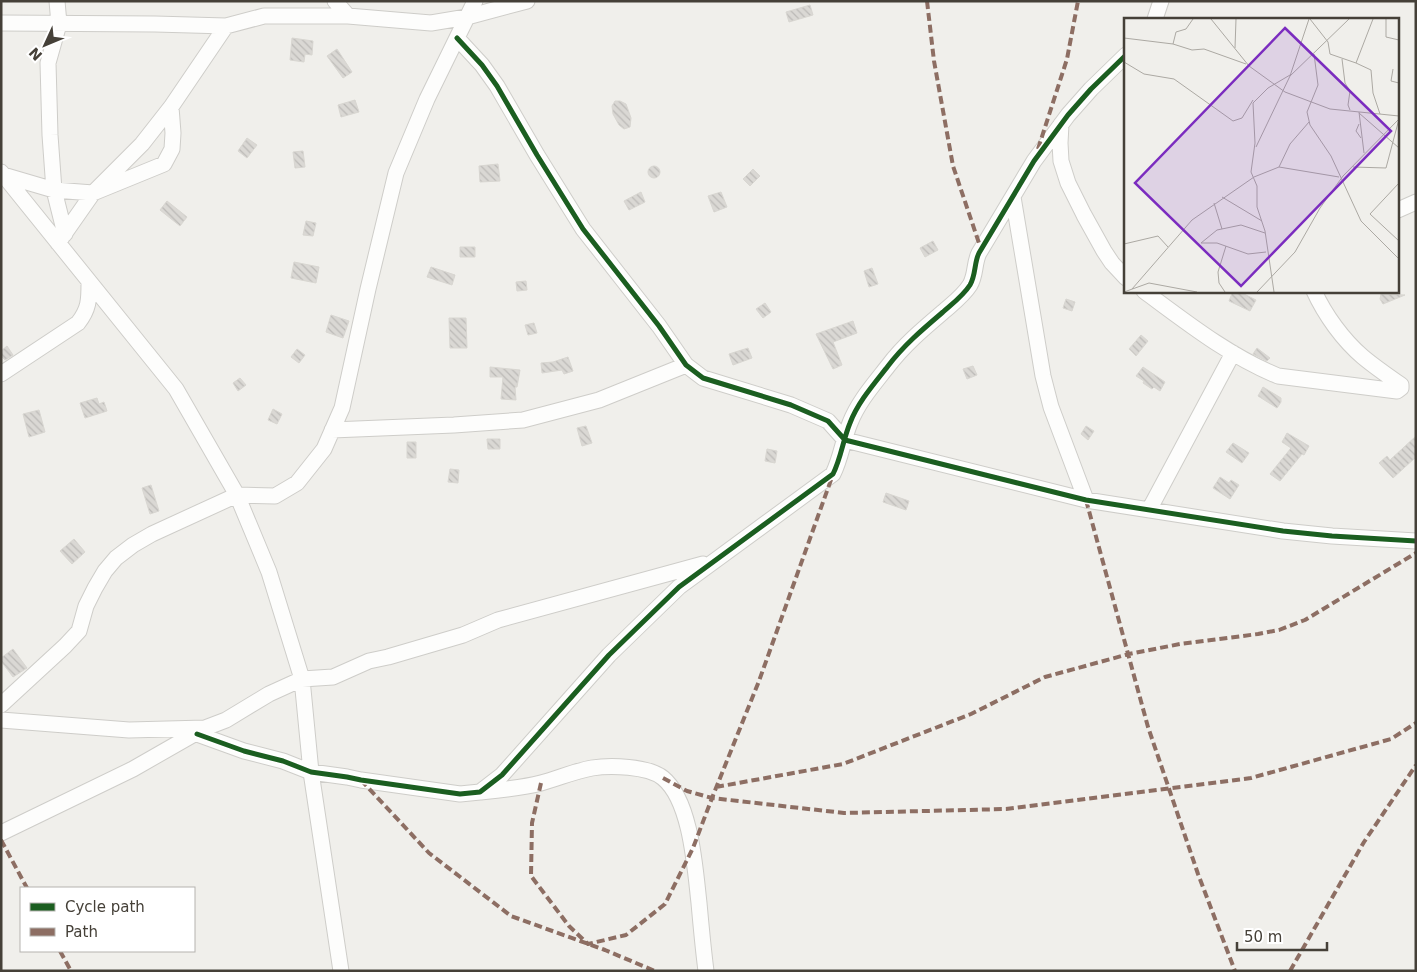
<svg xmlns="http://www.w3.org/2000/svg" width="1417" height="972" viewBox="0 0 1417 972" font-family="'DejaVu Sans',sans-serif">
	<defs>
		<pattern id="building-back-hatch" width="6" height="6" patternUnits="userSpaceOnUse" patternTransform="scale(1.25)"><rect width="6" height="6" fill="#dad8d4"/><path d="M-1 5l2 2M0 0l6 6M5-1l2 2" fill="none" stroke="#bcbab7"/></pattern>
	</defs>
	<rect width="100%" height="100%" fill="#f0efeb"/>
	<path fill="url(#building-back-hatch)" stroke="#d8d6d1" d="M810 5 813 15 789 22 786 12Z
		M292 38 313 41 312 55 305 54 304 62 290 60Z
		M337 49 352 72 343 78 327 56Z
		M355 100 359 112 341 117 338 105Z
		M615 101H620L626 104 631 118 630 127 624 129 619 125 613 114 612 106Z
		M247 138 257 145 247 158 238 151Z
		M303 151 305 167 295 168 293 152Z
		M498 164 500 181 480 182 479 166Z
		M648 172a6 6 0 1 1 12 0a6 6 0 1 1-12 0Z
		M753 169 760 176 750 186 743 179Z
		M641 192 645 202 629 210 624 201Z
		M721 192 727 207 714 212 708 196Z
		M167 201 187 217 180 226 160 210Z
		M306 221 316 223 313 236 303 235Z
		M933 241 938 250 925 257 920 248Z
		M460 247H475V257H460Z
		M294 262 319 267 316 283 291 278Z
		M431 267 455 275 452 285 427 277Z
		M872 268 878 284 869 287 864 271Z
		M526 281 527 290 517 291 516 282Z
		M1233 291H1238L1256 300 1250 311 1229 301Z
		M1381 294H1384L1405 295 1383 304 1380 299Z
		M1066 299 1075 302 1072 311 1063 308Z
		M765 303 771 312 763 318 756 309Z
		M331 315 349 321 343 338 326 332Z
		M449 318H466L467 348H450Z
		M853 321 857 333 833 342 842 365 833 369 816 334Z
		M534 323 537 333 528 335 525 325Z
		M1141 335 1148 341 1136 356 1129 349Z
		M7 346 13 355 5 360 1 356V351Z
		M748 348 752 358 733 365 729 354Z
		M1257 348 1270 358 1267 361 1253 354Z
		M297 349 305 355 299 363 291 357Z
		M568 357 573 371 564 374 562 370 542 373 541 363 553 362Z
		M973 366 977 375 967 379 963 369Z
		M490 367 520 370 517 387H515L516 400 501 399 503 377H490Z
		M1143 367 1165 382 1160 391 1154 387 1152 389 1143 383 1144 381 1136 376Z
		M240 378 246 385 238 391 233 383Z
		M1263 387 1281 398V402L1277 408 1258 396Z
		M97 398 99 404 104 402 107 411 85 418 80 403Z
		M273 409 282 414 277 424 268 420Z
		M39 410 45 432 29 437 23 414Z
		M586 426 592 443 582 446 577 428Z
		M1086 426 1094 431 1088 440 1081 434Z
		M1287 433 1309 446 1304 455 1302 454 1280 481 1270 474 1291 448 1282 442Z
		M1416 436V457L1393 478 1379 463 1387 456 1390 460Z
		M487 439H500V449H488Z
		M407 442H416V458H407Z
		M1233 443 1249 453 1242 463 1226 452Z
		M767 449 777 451 775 463 765 461Z
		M450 469 459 470 458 483 448 482Z
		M1220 477 1229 483 1231 480 1239 485 1230 499 1213 488Z
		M151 485 159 511 150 514 142 488Z
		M886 493 909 501 906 510 883 502Z
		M74 539 85 552 72 564 60 551Z
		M13 649 27 668 13 677 1 661V658Z"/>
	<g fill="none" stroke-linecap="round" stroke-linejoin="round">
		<g stroke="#cecdc9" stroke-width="17">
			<path id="minor" d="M57 1 59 24 48 63 50 135 54 190 65 234
				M335 1 348 16
				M1155 19 1161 1
				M1 23 155 24 226 26 264 16H348L431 23 467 17 527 1
				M457 38 482 65 497 86 537 155 583 229 659 326 686 365 703 378 791 405 828 421 845 440 1086 500 1283 531 1332 536 1416 541
				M1061 124 1060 143 1061 161 1068 183 1084 215 1104 251 1112 263 1126 278
				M1 172 176 389 237 495 269 572 302 679 311 772 341 971
				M3 175 54 190 93 193 164 164 172 149 173 133 171 107
				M1013 197 1043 376 1051 407 1086 500
				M1398 210 1416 202
				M58 243 93 193 142 144 171 107 226 26
				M1144 291C1186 322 1229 356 1278 376L1397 391 1401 388V385C1388 376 1375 367 1363 357 1343 340 1325 315 1314 291
				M1 374 78 323C89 309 89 300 89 283
				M332 430 454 425 523 420 599 400 686 365
				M1149 510 1233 353
				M1 705 65 646 79 631 86 606 95 588 105 571 116 558 133 545 152 534 237 495 275 496 297 483 324 449 342 408 368 289 396 173 427 99 475 1
				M1 720 129 730 205 728 226 720 269 694 302 679 333 677 369 661 388 657 463 635 498 620 703 564
				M197 734 244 751 283 761 311 772 347 777 361 780 460 794 480 792 502 775 609 655 679 587 833 474C841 458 843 440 850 423 858 402 874 384 888 366 904 345 923 329 943 312 952 304 963 296 970 285 976 275 974 263 979 253L1034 161 1068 115 1091 89 1126 55
				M481 792C501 790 522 788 541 783 559 778 575 771 592 768 610 765 648 766 663 778 691 801 695 868 699 903 701 925 703 948 706 971
				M1 833 133 769 203 729"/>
		</g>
		<use href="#minor" stroke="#fdfdfc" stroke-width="15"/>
		<path stroke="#8d6e63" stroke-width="4" stroke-dasharray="8 4" stroke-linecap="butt" d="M927 1 934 61 953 166 981 249
			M1038 149 1067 59 1078 1
			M1086 500 1148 727 1198 874 1235 971
			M663 778 687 791 712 798 844 813 1006 809 1251 778 1391 739 1416 723
			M361 780 429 853 511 916 605 950 655 971
			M541 783 532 823 531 876 569 926 588 944 626 935 665 904 693 848 712 798 759 681 832 477
			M716 787 843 764 971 714 1045 677 1129 654 1180 644 1258 634 1279 630 1305 620 1416 553
			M1 840 27 888
			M60 951 71 971
			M1290 971 1364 842 1416 765"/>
		<g stroke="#fff" stroke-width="8">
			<path id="cycleway" d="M457 38 482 65 497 86 537 155 583 229 659 326 686 365 703 378 791 405 828 421 845 440 1086 500 1283 531 1332 536 1416 541
				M197 734 244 751 283 761 311 772 347 777 361 780 460 794 480 792 502 775 609 655 679 587 833 474C841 458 843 440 850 423 858 402 874 384 888 366 904 345 923 329 943 312 952 304 963 296 970 285 976 275 974 263 979 253L1034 161 1068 115 1091 89 1126 55"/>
		</g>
		<use href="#cycleway" stroke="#1b5e20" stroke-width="5"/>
	</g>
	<g transform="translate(1124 18)">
		<rect width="275" height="275" fill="#f0efeb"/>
		<path fill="none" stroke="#aca9a3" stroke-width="1" d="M87 1 125 48 161 74 206 91 275 98M186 1 204 24 206 36 232 45 249 1M262 1V19L275 22M0 20 49 26 68 32 80 31 122 46M49 26 52 14 62 11 69 1M111 30 112 1M190 36 194 67 183 94 186 107 207 138 237 203 275 241M218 41 221 65 226 73 224 87 226 92M0 44 20 56 50 61 109 103 118 100 129 82M232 45 247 52 249 75 256 96M269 51 267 63 275 65M166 58 185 1M235 94 240 135M235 95 275 130M235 106 232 113 237 120M132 129 166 58 225 1M155 149 166 126 185 104M229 149 262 150 275 101M275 165 246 196 275 223M98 179 138 203M90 185 98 211M77 225 93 212 117 207 141 215M77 225H93L124 236 142 234M0 226 34 218 44 229M8 271 68 202 130 159 155 149 215 159M0 274 25 265 73 274M101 274 95 265 94 254 102 228M133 274 171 234 196 190 219 158 275 101M150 274 141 213 133 189V168L127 154 131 125 129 85 144 70 166 57"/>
		<path fill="#7b2cbf" fill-opacity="0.15" stroke="#7b2cbf" stroke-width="2.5" d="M161 10 267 113 117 268 11 165Z"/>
		<rect width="275" height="275" fill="none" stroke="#454038" stroke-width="2.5"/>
	</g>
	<rect width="1417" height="972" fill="none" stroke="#454038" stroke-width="5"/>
	<rect x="20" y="887" width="175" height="65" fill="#ffffff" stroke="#b5b3af"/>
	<rect x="30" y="903" width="25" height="8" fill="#1b5e20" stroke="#b5b3af"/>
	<text x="65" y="912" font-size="15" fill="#454038">Cycle path</text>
	<rect x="30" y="928" width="25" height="8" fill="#8d6e63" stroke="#b5b3af"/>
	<text x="65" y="937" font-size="15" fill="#454038">Path</text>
	<g transform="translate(45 45) rotate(226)" stroke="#ffffff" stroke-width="4" paint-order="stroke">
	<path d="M0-4L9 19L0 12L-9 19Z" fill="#454038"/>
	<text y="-8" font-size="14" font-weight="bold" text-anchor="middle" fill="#454038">N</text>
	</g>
	<path d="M1237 942v8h90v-8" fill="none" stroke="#454038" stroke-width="2.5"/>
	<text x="1244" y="942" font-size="15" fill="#454038" stroke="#ffffff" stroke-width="4" paint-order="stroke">50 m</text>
</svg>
